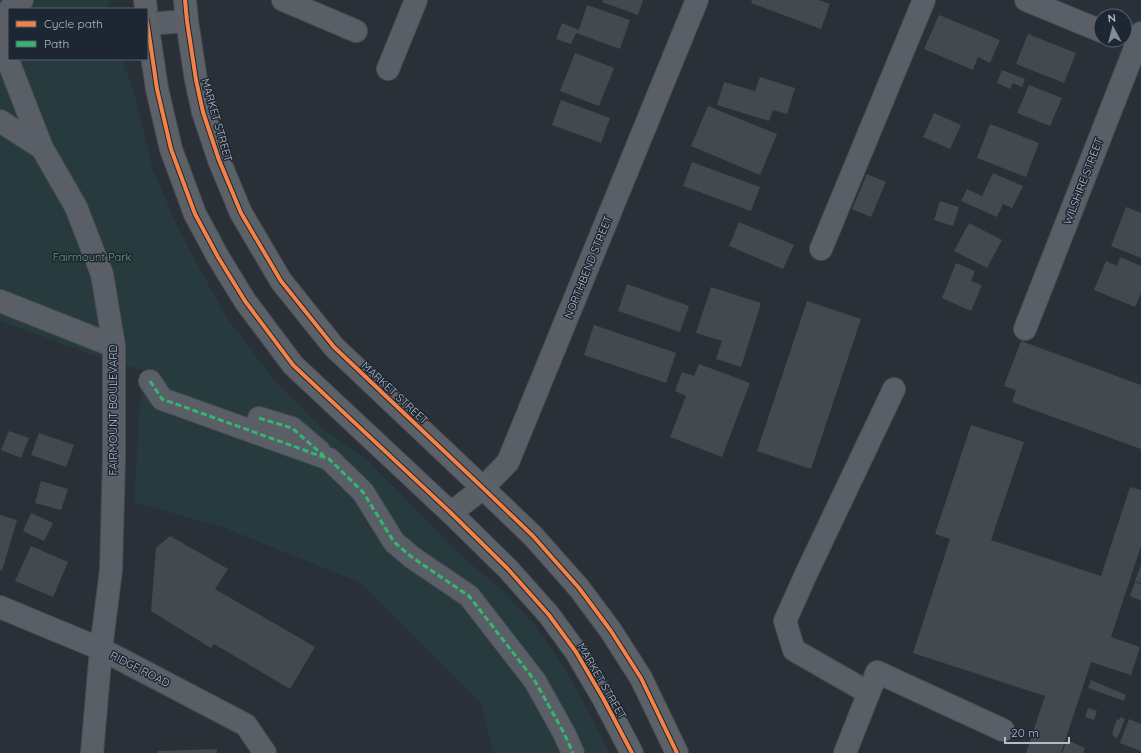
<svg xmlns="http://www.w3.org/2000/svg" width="1141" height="753" viewBox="0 0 1141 753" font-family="Quicksand,sans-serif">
	<rect width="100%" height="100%" fill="#2a3038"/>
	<path fill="#273a3e" d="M0 0H110L106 9H9V59H120L122 60 134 93 153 170 179 230 225 315 273 379 322 428 367 460 459 554 502 590 534 624 566 670 610 753H493L481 703 359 582 225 528 134 502 142 370 101 358 0 321Z"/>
	<path fill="#444950" d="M603 0H643L638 15 602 2Z
		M752 0H819L830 4 821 29 751 3Z
		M587 5 630 20 620 49 576 33 571 44 556 39 562 23 579 30Z
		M939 15 1000 40 990 63 978 57 973 70 924 49Z
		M1028 34 1076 53 1064 83 1016 64Z
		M575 53 614 68 599 106 560 91Z
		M1002 70 1025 79 1022 87 1013 83 1010 89 997 83Z
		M760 77 795 88 787 114 773 110 769 121 717 105 724 82 755 91Z
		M1029 85 1062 98 1050 126 1017 113Z
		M561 100 610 118 601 143 552 125Z
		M708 106 777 134 760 175 691 146Z
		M934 113 961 125 950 149 923 137Z
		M990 124 1039 143 1026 177 977 158Z
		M692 162 760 187 751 211 683 186Z
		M993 173 1023 186 1012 208 1003 204 997 217 961 201 967 189 982 196Z
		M867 174 886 182 871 217 852 209Z
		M940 201 959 207 953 226 934 220Z
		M1126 207 1141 213V258L1111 246Z
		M739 222 794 245 783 269 729 246Z
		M969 223 1002 240 987 268 954 251Z
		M1120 257 1141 266V293L1135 307 1094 290 1106 261 1117 266Z
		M956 263 975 271 971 281 982 285 971 311 942 298Z
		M627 284 689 306 680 332 618 311Z
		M711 287 761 303 741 367 716 359 722 341 696 333Z
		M807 301 861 319 811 469 757 451Z
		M594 325 676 353 666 383 584 355Z
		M1021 341 1141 385V449L1012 402 1016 390 1004 386Z
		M699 364 750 383 722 457 670 437 686 396 675 391 682 372 694 376Z
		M971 425 1024 442 991 540 1101 576 1130 487 1141 490V546L1111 637 1140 647 1131 675 1091 662 1061 753H1026L1045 696 913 653 950 539 935 534Z
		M9 431 29 438 21 458 1 450Z
		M39 433 74 445 66 467 31 455Z
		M41 481 68 489 61 510 35 503Z
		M31 513 53 523 44 541 23 531Z
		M0 515 17 520 2 571 0 570Z
		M170 536 228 569 215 589 315 647 290 689 214 644 211 648 151 611 156 548Z
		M31 546 68 562 53 597 15 581Z
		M1141 565V583L1135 581Z
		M1135 582 1141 584V601L1130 596Z
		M1091 680 1126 695 1124 701 1088 688Z
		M1088 708 1097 711 1094 720 1085 717Z
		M1120 717 1125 719 1117 739 1112 734 1117 719 1120 720Z
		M1129 719 1141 724V751L1120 743Z
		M1067 740 1085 748 1083 753H1062Z
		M217 749V753H158L157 751Z"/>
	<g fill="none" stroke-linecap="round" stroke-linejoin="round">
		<g stroke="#484c53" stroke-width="24">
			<path id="minor" d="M283 0 356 31
				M1026 0 1101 31
				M10 9 22 0
				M0 24 9 26
				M147 24 187 21
				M0 40 42 148 76 207 102 274 114 346V459L111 570 101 649 92 753
				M388 69 416 0
				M0 121 42 148
				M821 249 924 0
				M0 301 114 346
				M1025 329 1141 33
				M150 381 162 399 329 459 363 492 394 542 413 558 469 596 535 681 564 733 573 753
				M259 418 292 428 319 451
				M451 513 483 488 508 462 697 0
				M0 607 101 649 246 725 265 753
				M869 693 794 650 785 621 807 572 894 389
				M845 753 877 672 1003 730"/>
		</g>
		<g stroke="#484c55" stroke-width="24">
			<path id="major" d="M145 0 146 9
				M185 0 187 21 196 80 203 112 219 160 241 213 281 281 334 347 483 488 533 536 579 588 611 631 641 678 677 753
				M147 21 157 89 171 149 195 214 218 257 245 301 293 365 451 513 508 569 549 615 576 652 603 698 632 753"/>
		</g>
		<use href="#minor" stroke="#5a5e66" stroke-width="22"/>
		<use href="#major" stroke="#5c6168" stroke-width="22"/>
		<path stroke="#33b770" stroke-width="3" stroke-dasharray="6 3" stroke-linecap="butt" d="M150 381 162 399 329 459 363 492 394 542 413 558 469 596 535 681 564 733 573 753
			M259 418 292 428 324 456"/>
		<g stroke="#1d2633" stroke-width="6">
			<path id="cycleway" d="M185 0 187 21 196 80 203 112 219 160 241 213 281 281 334 347 483 488 533 536 579 588 611 631 641 678 677 753
				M147 21 157 89 171 149 195 214 218 257 245 301 293 365 451 513 508 569 549 615 576 652 603 698 632 753"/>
		</g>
		<use href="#cycleway" stroke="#f48246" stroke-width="4"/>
	</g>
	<g text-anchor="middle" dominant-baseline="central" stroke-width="3" stroke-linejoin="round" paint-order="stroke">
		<g font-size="11" fill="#b4bcc9" stroke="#1d2633">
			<text transform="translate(217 120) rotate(74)">MARKET STREET</text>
			<text transform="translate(1083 181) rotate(-69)">WILSHIRE STREET</text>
			<text transform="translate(588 267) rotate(-68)">NORTHBEND STREET</text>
			<text transform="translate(395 393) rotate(43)">MARKET STREET</text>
			<text transform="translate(113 410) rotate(-90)">FAIRMOUNT BOULEVARD</text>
			<text transform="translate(140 669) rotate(27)">RIDGE ROAD</text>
			<text transform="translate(602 681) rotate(60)">MARKET STREET</text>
		</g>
		<g font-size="11" fill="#6b9a76" stroke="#1d2633">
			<text x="92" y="257">Fairmount Park</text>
		</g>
	</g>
	<rect x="8" y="8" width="140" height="52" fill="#1d2633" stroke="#59626f"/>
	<rect x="16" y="21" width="20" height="6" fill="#f48246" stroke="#59626f"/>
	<text x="44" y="28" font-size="12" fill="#b4bcc9">Cycle path</text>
	<rect x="16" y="41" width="20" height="6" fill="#33b770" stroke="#59626f"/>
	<text x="44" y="48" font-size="12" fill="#b4bcc9">Path</text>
	<g transform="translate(1113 28) rotate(353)"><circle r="19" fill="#1d2633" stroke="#59626f"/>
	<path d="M0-3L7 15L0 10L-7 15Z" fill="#848b96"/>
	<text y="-6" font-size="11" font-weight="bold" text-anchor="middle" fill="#b4bcc9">N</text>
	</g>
	<path d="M1005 737v6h64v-6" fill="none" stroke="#b4bcc9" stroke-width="2"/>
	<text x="1011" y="737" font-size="12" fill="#b4bcc9" stroke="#1d2633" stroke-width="3" paint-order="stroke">20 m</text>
</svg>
